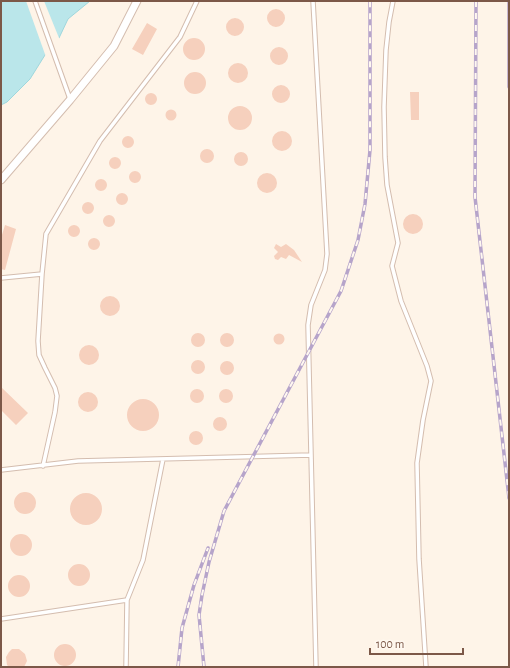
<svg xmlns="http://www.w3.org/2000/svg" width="510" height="668" viewBox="0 0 510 668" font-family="'Alegreya Sans',sans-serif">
	<rect width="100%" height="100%" fill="#fef4e8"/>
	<path fill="#bae6ea" stroke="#9fd7dd" d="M1 1H90L68 19 59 38 45 55 30 79 7 102 1 105Z"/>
	<path fill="#fef4e8" d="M26 1H44L59 38V41L46 57Z"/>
	<path fill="#f6d0bd" d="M267 18a9 9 0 1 1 18 0a9 9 0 1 1-18 0Z
		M226 27a9 9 0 1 1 18 0a9 9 0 1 1-18 0Z
		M147 23 157 29 143 55 132 49Z
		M183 49a11 11 0 1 1 22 0a11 11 0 1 1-22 0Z
		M270 56a9 9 0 1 1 18 0a9 9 0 1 1-18 0Z
		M228 73a10 10 0 1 1 20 0a10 10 0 1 1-20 0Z
		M184 83a11 11 0 1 1 22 0a11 11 0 1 1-22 0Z
		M272 94a9 9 0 1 1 18 0a9 9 0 1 1-18 0Z
		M410 92H419V120H411Z
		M145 99a6 6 0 1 1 12 0a6 6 0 1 1-12 0Z
		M228 118a12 12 0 1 1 24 0a12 12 0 1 1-24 0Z
		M165.5 115a5.5 5.5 0 1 1 11 0a5.5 5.5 0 1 1-11 0Z
		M272 141a10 10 0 1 1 20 0a10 10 0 1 1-20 0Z
		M122 142a6 6 0 1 1 12 0a6 6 0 1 1-12 0Z
		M200 156a7 7 0 1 1 14 0a7 7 0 1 1-14 0Z
		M234 159a7 7 0 1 1 14 0a7 7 0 1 1-14 0Z
		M109 163a6 6 0 1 1 12 0a6 6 0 1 1-12 0Z
		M129 177a6 6 0 1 1 12 0a6 6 0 1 1-12 0Z
		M257 183a10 10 0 1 1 20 0a10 10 0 1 1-20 0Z
		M95 185a6 6 0 1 1 12 0a6 6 0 1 1-12 0Z
		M116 199a6 6 0 1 1 12 0a6 6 0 1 1-12 0Z
		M82 208a6 6 0 1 1 12 0a6 6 0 1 1-12 0Z
		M403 224a10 10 0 1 1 20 0a10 10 0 1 1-20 0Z
		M103 221a6 6 0 1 1 12 0a6 6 0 1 1-12 0Z
		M68 231a6 6 0 1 1 12 0a6 6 0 1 1-12 0Z
		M5 225 16 229 5 270 1 269V238Z
		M88 244a6 6 0 1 1 12 0a6 6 0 1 1-12 0Z
		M276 244 281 247 286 244 294 250 302 262 289 255 286 259 281 257 278 260 275 259 274 256 278 252 274 248Z
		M100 306a10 10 0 1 1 20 0a10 10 0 1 1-20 0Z
		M191 340a7 7 0 1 1 14 0a7 7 0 1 1-14 0Z
		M220 340a7 7 0 1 1 14 0a7 7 0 1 1-14 0Z
		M273.5 339a5.5 5.5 0 1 1 11 0a5.5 5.5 0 1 1-11 0Z
		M79 355a10 10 0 1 1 20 0a10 10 0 1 1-20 0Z
		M191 367a7 7 0 1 1 14 0a7 7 0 1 1-14 0Z
		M220 368a7 7 0 1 1 14 0a7 7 0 1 1-14 0Z
		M1 387 28 413 16 425 1 410Z
		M190 396a7 7 0 1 1 14 0a7 7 0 1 1-14 0Z
		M219 396a7 7 0 1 1 14 0a7 7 0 1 1-14 0Z
		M78 402a10 10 0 1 1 20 0a10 10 0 1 1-20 0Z
		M127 415a16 16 0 1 1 32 0a16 16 0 1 1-32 0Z
		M213 424a7 7 0 1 1 14 0a7 7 0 1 1-14 0Z
		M189 438a7 7 0 1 1 14 0a7 7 0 1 1-14 0Z
		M14 503a11 11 0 1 1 22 0a11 11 0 1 1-22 0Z
		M70 509a16 16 0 1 1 32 0a16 16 0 1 1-32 0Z
		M10 545a11 11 0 1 1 22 0a11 11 0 1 1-22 0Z
		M68 575a11 11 0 1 1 22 0a11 11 0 1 1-22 0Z
		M8 586a11 11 0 1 1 22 0a11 11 0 1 1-22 0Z
		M54 655a11 11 0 1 1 22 0a11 11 0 1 1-22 0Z
		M12 649H19L25 654 27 661 24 667H9L7 665 6 657 9 652Z"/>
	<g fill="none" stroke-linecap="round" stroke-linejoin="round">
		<g stroke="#d4bdaf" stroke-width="5.5">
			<path id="lane" d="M35 1 70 99
				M313 1 327 254 325 270 311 305 308 325 316 667
				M393 1 389 22 386 50 384 107 385 157 387 185 398 243 392 266 401 301 427 366 431 381 423 420 417 463 419 559 426 667
				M1 278 42 274
				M43 466 55 412 57 396 55 388 45 368 39 355 38 341 42 274 46 234 100 141 180 37 197 1
				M1 470 78 461 311 455
				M1 619 127 600
				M126 667 127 600 143 560 163 459"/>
		</g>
		<g stroke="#d4bdaf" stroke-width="9">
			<path id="street" d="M1 180 70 100 114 46 137 1"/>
		</g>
		<use href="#lane" stroke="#fff" stroke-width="3.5"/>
		<use href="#street" stroke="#fff" stroke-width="7"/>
		<g stroke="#b6a4ca" stroke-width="3.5">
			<path id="rail" d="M476 1 475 197 509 498
				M509 1V87
				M178 667 182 628 194 585 208 548
				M204 667 199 615 202 595 209 562 224 511 341 291 358 240 365 204 370 150V1"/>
		</g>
		<use href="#rail" stroke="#fff8f0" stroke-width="2" stroke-dasharray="6" stroke-linecap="butt"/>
	</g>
	<rect width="510" height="668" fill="none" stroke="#7c5848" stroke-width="4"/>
	<path d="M370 648v6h93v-6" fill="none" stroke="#7c5848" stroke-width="2"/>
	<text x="376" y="648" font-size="12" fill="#7c5848" stroke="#fff8f0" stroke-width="3" paint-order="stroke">100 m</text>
</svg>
